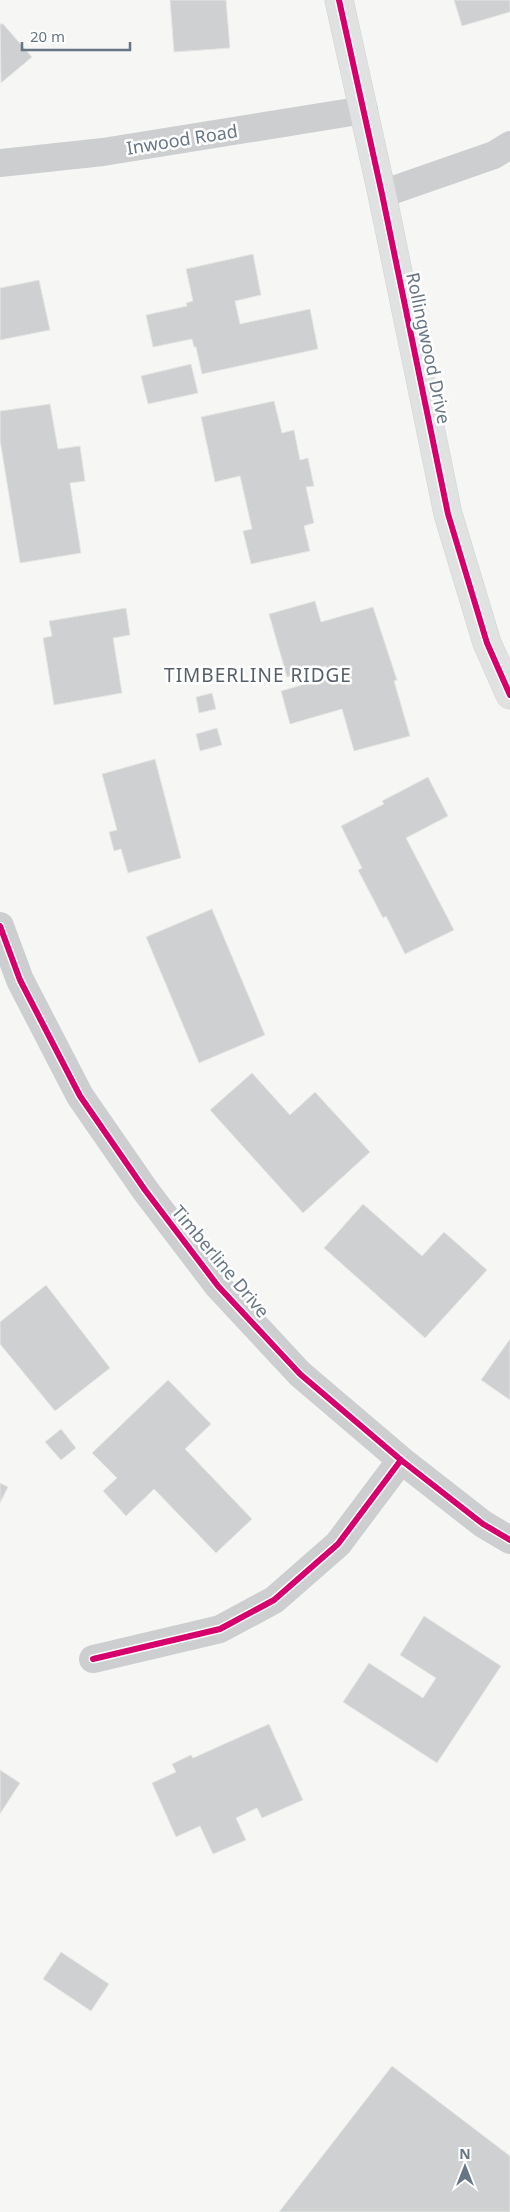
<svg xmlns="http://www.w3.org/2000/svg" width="510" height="2212" viewBox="0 0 510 2212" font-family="'Noto Sans',sans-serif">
	<rect width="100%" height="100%" fill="#f6f6f5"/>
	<path fill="#ced0d1" stroke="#e6e6e5" d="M170 0H226L230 48 174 52Z
		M454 0H510V12L462 26Z
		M0 24H3L32 57 1 83Z
		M253 254 261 295 235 301 240 324 310 309 318 349 202 374 196 347H194L192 339 153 347 146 315 187 306 186 303 193 301 186 269Z
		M39 280 50 330 0 340V288Z
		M191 364 198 393 148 404 141 376Z
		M274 401 282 433 294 430 300 460 308 458 314 486 306 487 314 523 304 526 310 551 251 564 243 531 252 529 240 476 215 482 201 417Z
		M50 404 58 449 80 446 85 481 70 483 81 553 20 563 0 440V411Z
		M315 601 321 622 373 607 397 680 394 681 410 736 354 751 342 709 290 724 281 691 329 677 326 666 287 677 269 614Z
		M126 608 130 635 113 638 122 693 54 705 43 638 52 636 49 621Z
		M212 693 216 709 199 713 196 697Z
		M217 728 222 745 200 751 196 734Z
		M155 759 181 858 128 873 121 849 114 851 109 832 117 830 102 774Z
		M428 777 448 816 406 838 454 930 405 954 386 916 383 918 358 870 362 868 341 826 384 804 382 801Z
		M212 909 265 1035 199 1063 146 937Z
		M252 1073 290 1115 315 1092 370 1152 303 1213 210 1110Z
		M363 1204 422 1256 444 1232 487 1270 425 1338 324 1248Z
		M46 1285 110 1368 55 1411 0 1344V1322Z
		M510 1339V1400L481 1380Z
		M168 1380 211 1424 185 1449 252 1519 216 1553 154 1489 126 1516 103 1491 117 1478 92 1453Z
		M61 1429 76 1448 61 1460 45 1442Z
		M0 1483 8 1487 0 1503Z
		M424 1616 501 1666 437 1763 343 1702 369 1663 423 1698 436 1678 400 1655Z
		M269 1724 303 1800 262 1818 257 1808 236 1818 246 1840 213 1854 200 1826 176 1837 152 1783 176 1772 172 1764 191 1755 193 1758Z
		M0 1770 20 1783 0 1814Z
		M61 1952 109 1984 91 2011 43 1979Z
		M392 2066 510 2156V2212H279Z"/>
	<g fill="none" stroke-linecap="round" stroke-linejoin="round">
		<g stroke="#d2d3d4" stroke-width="29">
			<path id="secondary" d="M339 0 382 194 448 514 487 643 510 695"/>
		</g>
		<path stroke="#cccecf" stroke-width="28" d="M0 163 103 152 364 110
			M382 194 494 155 510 145
			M0 926 20 980 80 1096 145 1190 218 1286 300 1374 401 1460 483 1524 510 1540
			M93 1659 220 1629 274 1600 338 1544 401 1460"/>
		<use href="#secondary" stroke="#e0e1e1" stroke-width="28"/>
		<g stroke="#fff" stroke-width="9">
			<path id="cycleway" d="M339 0 382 194 448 514 487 643 510 695
				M0 926 20 980 80 1096 145 1190 218 1286 300 1374 401 1460 483 1524 510 1540
				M93 1659 220 1629 274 1600 338 1544 401 1460"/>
		</g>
		<use href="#cycleway" stroke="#d6006c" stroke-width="6"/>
	</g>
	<g text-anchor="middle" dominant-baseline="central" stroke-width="5" stroke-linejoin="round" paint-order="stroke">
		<g font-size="18" fill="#677685" stroke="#fff">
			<text transform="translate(182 139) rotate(-9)">Inwood Road</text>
			<text transform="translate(429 348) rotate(78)">Rollingwood Drive</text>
			<text transform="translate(221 1261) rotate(50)">Timberline Drive</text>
		</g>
		<g font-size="19" letter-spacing="1" fill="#555f6a" stroke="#fff">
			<text x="258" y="675">TIMBERLINE RIDGE</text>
		</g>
	</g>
	<g transform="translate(465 2167)" stroke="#ffffff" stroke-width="4" paint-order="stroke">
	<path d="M0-4L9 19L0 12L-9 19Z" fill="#677685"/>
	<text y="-8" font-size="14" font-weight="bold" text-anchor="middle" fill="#677685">N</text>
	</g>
	<path d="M22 42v8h108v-8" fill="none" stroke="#677685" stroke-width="2.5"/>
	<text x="30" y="42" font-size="15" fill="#677685" stroke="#ffffff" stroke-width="4" paint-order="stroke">20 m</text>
</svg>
